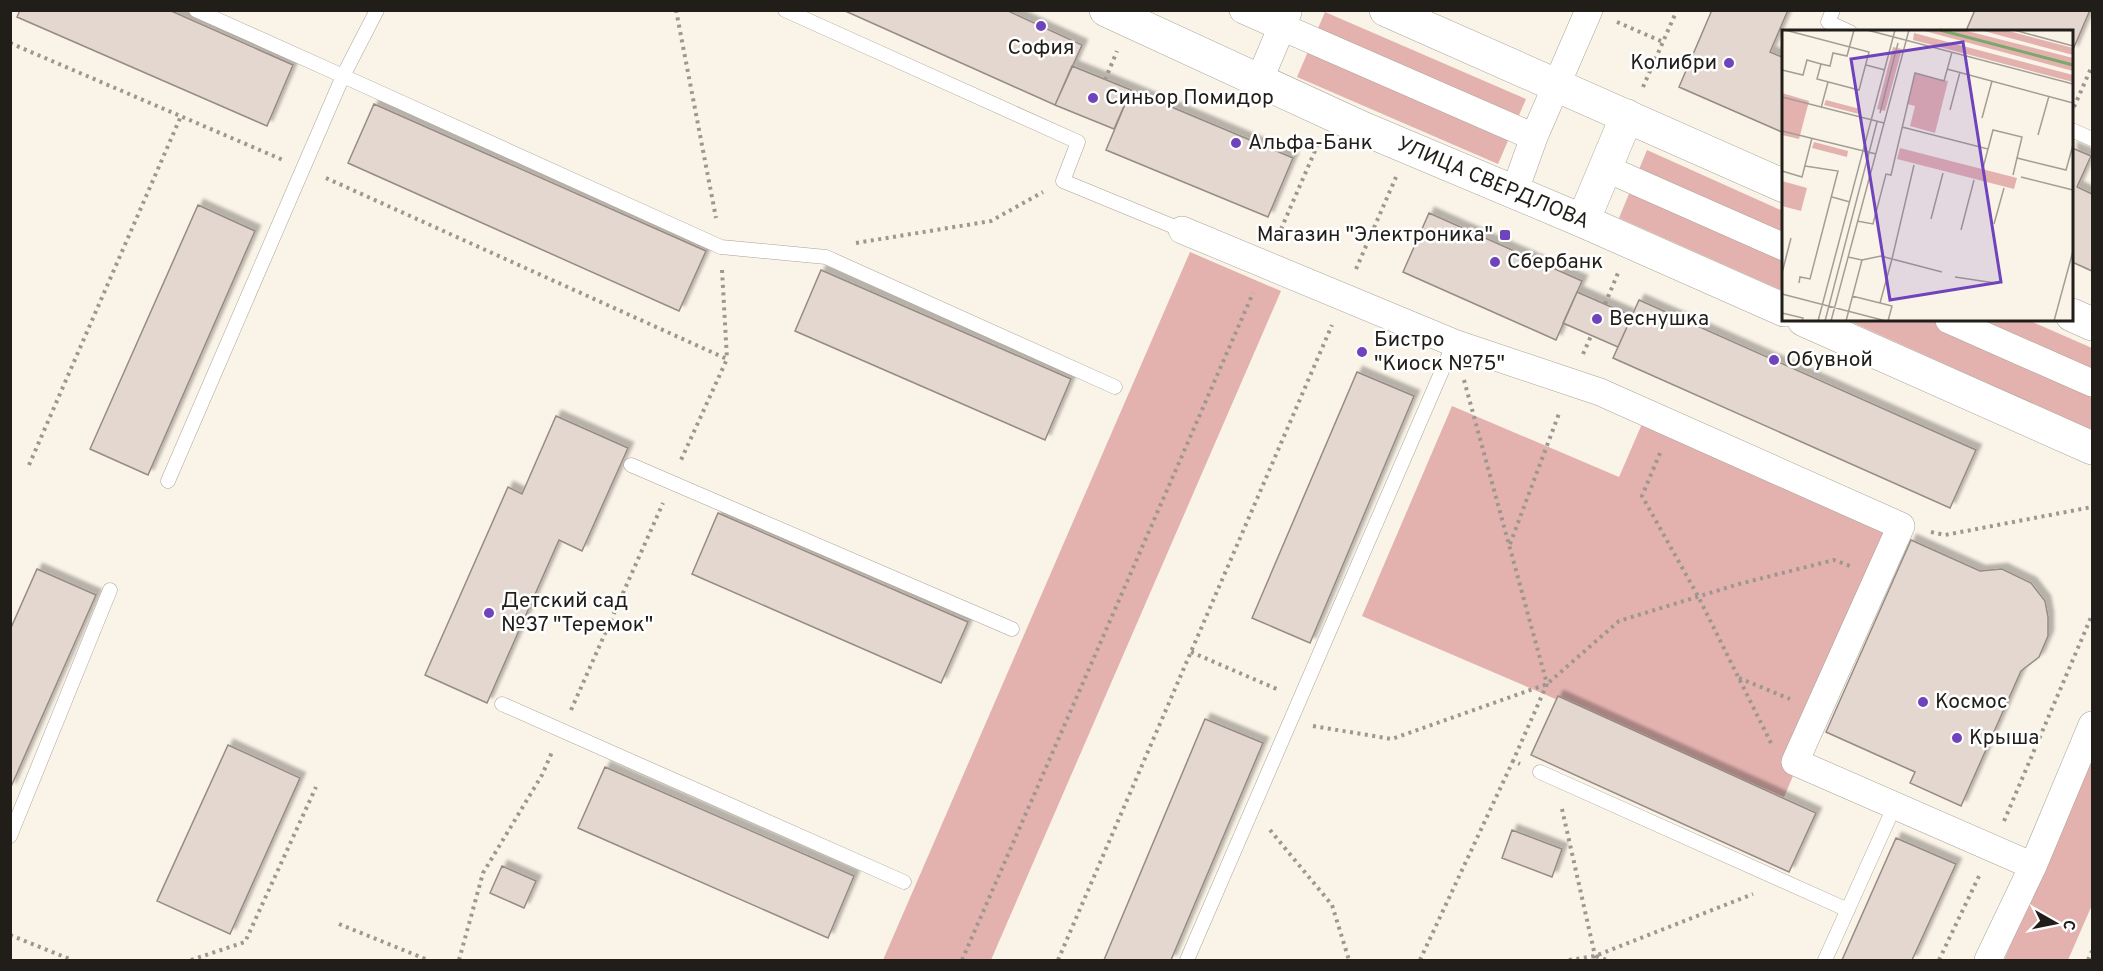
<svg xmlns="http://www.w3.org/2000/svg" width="2103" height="971" viewBox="0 0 2103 971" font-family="Overpass,sans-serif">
	<defs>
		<filter id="shadow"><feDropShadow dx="5.5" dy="-5.5" stdDeviation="1.5" flood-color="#0004"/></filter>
	</defs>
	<rect width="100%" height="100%" fill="#faf3e7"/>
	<path fill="#e3b2af" d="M1325 12 1526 99 1498 164 1297 77Z
		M1647 150 1783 211V291L1619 218Z
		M1190 252 1281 291 991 960H883Z
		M1847 320H2028L2092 348V430Z
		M1452 406 1619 477 1645 417 1900 526 1784 797 1362 616Z
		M2092 757V905L2068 960H2004Z"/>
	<path fill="#e4d7cf" stroke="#978b85" stroke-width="1.5" filter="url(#shadow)" d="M20 10H169L293 65 267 126 17 17Z
		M843 10H1006L1082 45 1055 105Z
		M1712 10H1788L1770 52 1784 58V133L1679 87Z
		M1975 10H2090L2072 52V32H1968L1966 31Z
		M1072 66 1131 90 1114 129 1055 105Z
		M1131 90 1293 158 1268 217 1106 150Z
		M374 104 706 251 679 311 348 163Z
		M2072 148 2091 156 2077 187 2092 194V271L2072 262Z
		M198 205 255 231 148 475 90 449Z
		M1429 213 1582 281 1556 340 1403 272Z
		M821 270 1071 379 1045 440 795 331Z
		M1577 292 1632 316 1618 347 1563 323Z
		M1639 300 1976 450 1950 508 1613 358Z
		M1357 372 1414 396 1310 643 1252 618Z
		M556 416 628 448 582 551 559 540 487 703 425 675 508 487 522 494Z
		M718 513 968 622 941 683 692 574Z
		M1911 540 1980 571 2002 569 2031 583 2045 601 2048 617V636L2039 657 2021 671 1961 806 1910 783 1915 772 1826 732Z
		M37 569 96 595 10 789V630Z
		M1558 696 1816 813 1789 872 1531 755Z
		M1205 719 1263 743 1171 960H1104Z
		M228 745 300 778 230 934 157 901Z
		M605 767 854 876 828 938 578 828Z
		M1512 830 1562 849 1552 877 1502 858Z
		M1896 838 1956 864 1912 960H1842Z
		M502 866 536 881 524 908 490 893Z"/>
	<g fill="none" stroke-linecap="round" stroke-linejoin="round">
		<g stroke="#aaa398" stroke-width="15">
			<path id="lane" d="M377 10 343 76 721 247 826 257 1115 387
				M785 10 1078 142 1063 181 1182 230
				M1833 10 1828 22 1850 32
				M2072 130 2092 139
				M631 465 1012 629
				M168 481 343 76 196 10
				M502 704 904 882
				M1540 772 1848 910
				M10 836 110 590
				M1187 960 1454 343
				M1825 960 1895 805"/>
		</g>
		<g stroke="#aaa398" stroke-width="28">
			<path id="street" d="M1243 10 1534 137
				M1259 81 1288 12
				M1605 168 1784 247
				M1514 193 1534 137 1589 10
				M1182 230 1454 343 1600 392 1901 526 1795 762 2033 866
				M1949 320 2092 383
				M1988 960 2033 866 2092 725"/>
		</g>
		<g stroke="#aaa398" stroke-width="34">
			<g id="secondary">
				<path id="s1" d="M1106 10 1362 128 1583 221 1784 310"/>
				<path d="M1386 10 1784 186"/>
				<path d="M1583 221 1627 116"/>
				<path d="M2072 315 2092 324"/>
				<path d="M1804 320 2092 448"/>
			</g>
		</g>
		<path stroke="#9d988f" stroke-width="4" stroke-dasharray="3 4.5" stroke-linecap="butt" d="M676 10 716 218
			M1617 22 1663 42
			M10 43 283 160
			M1105 80 1117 51
			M1643 87 1677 10
			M2074 107 2092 66
			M326 178 727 359 681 460
			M1278 236 1318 144
			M856 243 991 221 1043 192
			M1356 269 1396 177
			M722 270 727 359
			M1605 304 1618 273
			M1583 354 1591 336
			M1464 380 1547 684 1513 761 1520 764
			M1660 453 1642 496 1698 596 1771 743
			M29 465 181 116
			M1931 532 1945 535 2092 507
			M1510 544 1560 411
			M1191 652 1279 690
			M1739 678 1790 699
			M571 710 663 503
			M1313 726 1392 739 1547 684 1619 621 1739 584 1834 560 1850 566
			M1562 809 1596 960
			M2004 821 2092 615
			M1270 830 1332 905 1349 960
			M339 924 428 960
			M10 935 72 960
			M1596 956 1607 960
			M191 960 245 942 316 787
			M459 960 483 873 542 775 552 752
			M962 960 1253 293
			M1058 960 1332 325
			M1420 960 1513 761
			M1569 960 1595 956 1753 894
			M1939 960 1980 874
			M2088 960 2092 951"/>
		<use href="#lane" stroke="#fff" stroke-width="14"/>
		<use href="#street" stroke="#fff" stroke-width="27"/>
		<use href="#secondary" stroke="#fff" stroke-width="33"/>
	</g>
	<g fill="#6e43bb" stroke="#fff" stroke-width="2">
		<circle cx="1041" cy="26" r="6"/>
		<circle cx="1729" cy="63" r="6"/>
		<circle cx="1093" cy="98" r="6"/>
		<circle cx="1236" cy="143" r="6"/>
		<rect x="1499" y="229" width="12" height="12" rx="3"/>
		<circle cx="1495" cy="262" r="6"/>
		<circle cx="1597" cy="319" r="6"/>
		<circle cx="1362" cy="352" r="6"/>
		<circle cx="1774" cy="360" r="6"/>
		<circle cx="489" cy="613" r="6"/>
		<circle cx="1923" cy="702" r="6"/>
		<circle cx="1957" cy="738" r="6"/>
	</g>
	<g text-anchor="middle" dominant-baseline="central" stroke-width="5" stroke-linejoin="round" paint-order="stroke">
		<g font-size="21" fill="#211e1a" stroke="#fff" text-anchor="start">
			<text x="1041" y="48" text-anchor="middle">София</text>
			<text x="1717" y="63" text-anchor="end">Колибри</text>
			<text x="1105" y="98">Синьор Помидор</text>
			<text x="1248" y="143">Альфа-Банк</text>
			<text x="1493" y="235" text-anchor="end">Магазин "Электроника"</text>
			<text x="1507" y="262">Сбербанк</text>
			<text x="1609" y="319">Веснушка</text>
			<text x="1374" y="340">Бистро<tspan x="1374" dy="24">"Киоск №75"</tspan></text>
			<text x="1786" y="360">Обувной</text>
			<text x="501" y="601">Детский сад<tspan x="501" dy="24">№37 "Теремок"</tspan></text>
			<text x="1935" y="702">Космос</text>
			<text x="1969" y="738">Крыша</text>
		</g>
		<g font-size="21" fill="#211e1a" stroke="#fff">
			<text stroke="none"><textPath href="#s1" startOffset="424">УЛИЦА СВЕРДЛОВА</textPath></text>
		</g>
	</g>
	<g transform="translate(1782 30)">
		<rect width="291" height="291" fill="#faf3e7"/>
		<path d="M139 0H181L291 28V41ZM198 0H223L291 18V25ZM132 3 291 45V52L131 10ZM111 17 120 19 103 81 95 79ZM133 43 166 51 153 103 128 96 133 76 125 74ZM0 63 27 71 17 109 0 105ZM44 70 78 79 77 84 42 75ZM32 112 66 121 65 127 30 118ZM118 118 235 148 232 159 115 129ZM0 151 25 158 19 181 0 176Z" fill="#e3b2af"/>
		<path fill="none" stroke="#7ca76b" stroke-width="3" d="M158 0 291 35"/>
		<path fill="none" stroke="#a39e95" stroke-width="1.5" d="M85 0 291 54M232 0 291 16M39 34 48 36 51 23 65 26 72 0M84 35 103 40M165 39 291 73M0 40 21 45 25 30 39 34 35 49 77 60 87 22 3 0M0 67 102 93M39 78 46 52M168 80 178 42M98 83 116 13M200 88 210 51M120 97 206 119 201 138M0 101 94 124M256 105 267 66M206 119 211 100 240 107 235 128M0 141 20 147 30 108M231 145 235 128 284 140 291 115M239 147 291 160M50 167 68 172M149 189 161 143M75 191 91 194 104 144 109 145 133 43 162 51 170 22M212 194 222 158M179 200 192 150M80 230 99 226 110 229 132 135M0 243 9 208M173 247 213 253M17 253 18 247 28 249 56 141 23 136M0 264 104 291M70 266 98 273M0 283 21 288 20 291M36 291 113 0M43 291 95 92M49 291 127 0M64 291 80 230 66 227M106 291 110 276 98 273 110 229 160 242M272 291 291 221"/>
		<path fill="#6e43bb" fill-opacity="0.15" stroke="#6e43bb" stroke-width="3" d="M181 12 219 252 108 270 69 29Z"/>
		<rect width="291" height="291" fill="none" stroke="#211e1a" stroke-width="3"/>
	</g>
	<rect width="2103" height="971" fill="none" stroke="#211e1a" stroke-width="24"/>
	<g transform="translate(2055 923) rotate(99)" stroke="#ffffff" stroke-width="4.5" paint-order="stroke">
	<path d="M0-4.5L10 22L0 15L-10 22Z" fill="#211e1a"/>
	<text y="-9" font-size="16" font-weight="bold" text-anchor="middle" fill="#211e1a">С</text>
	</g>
</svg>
